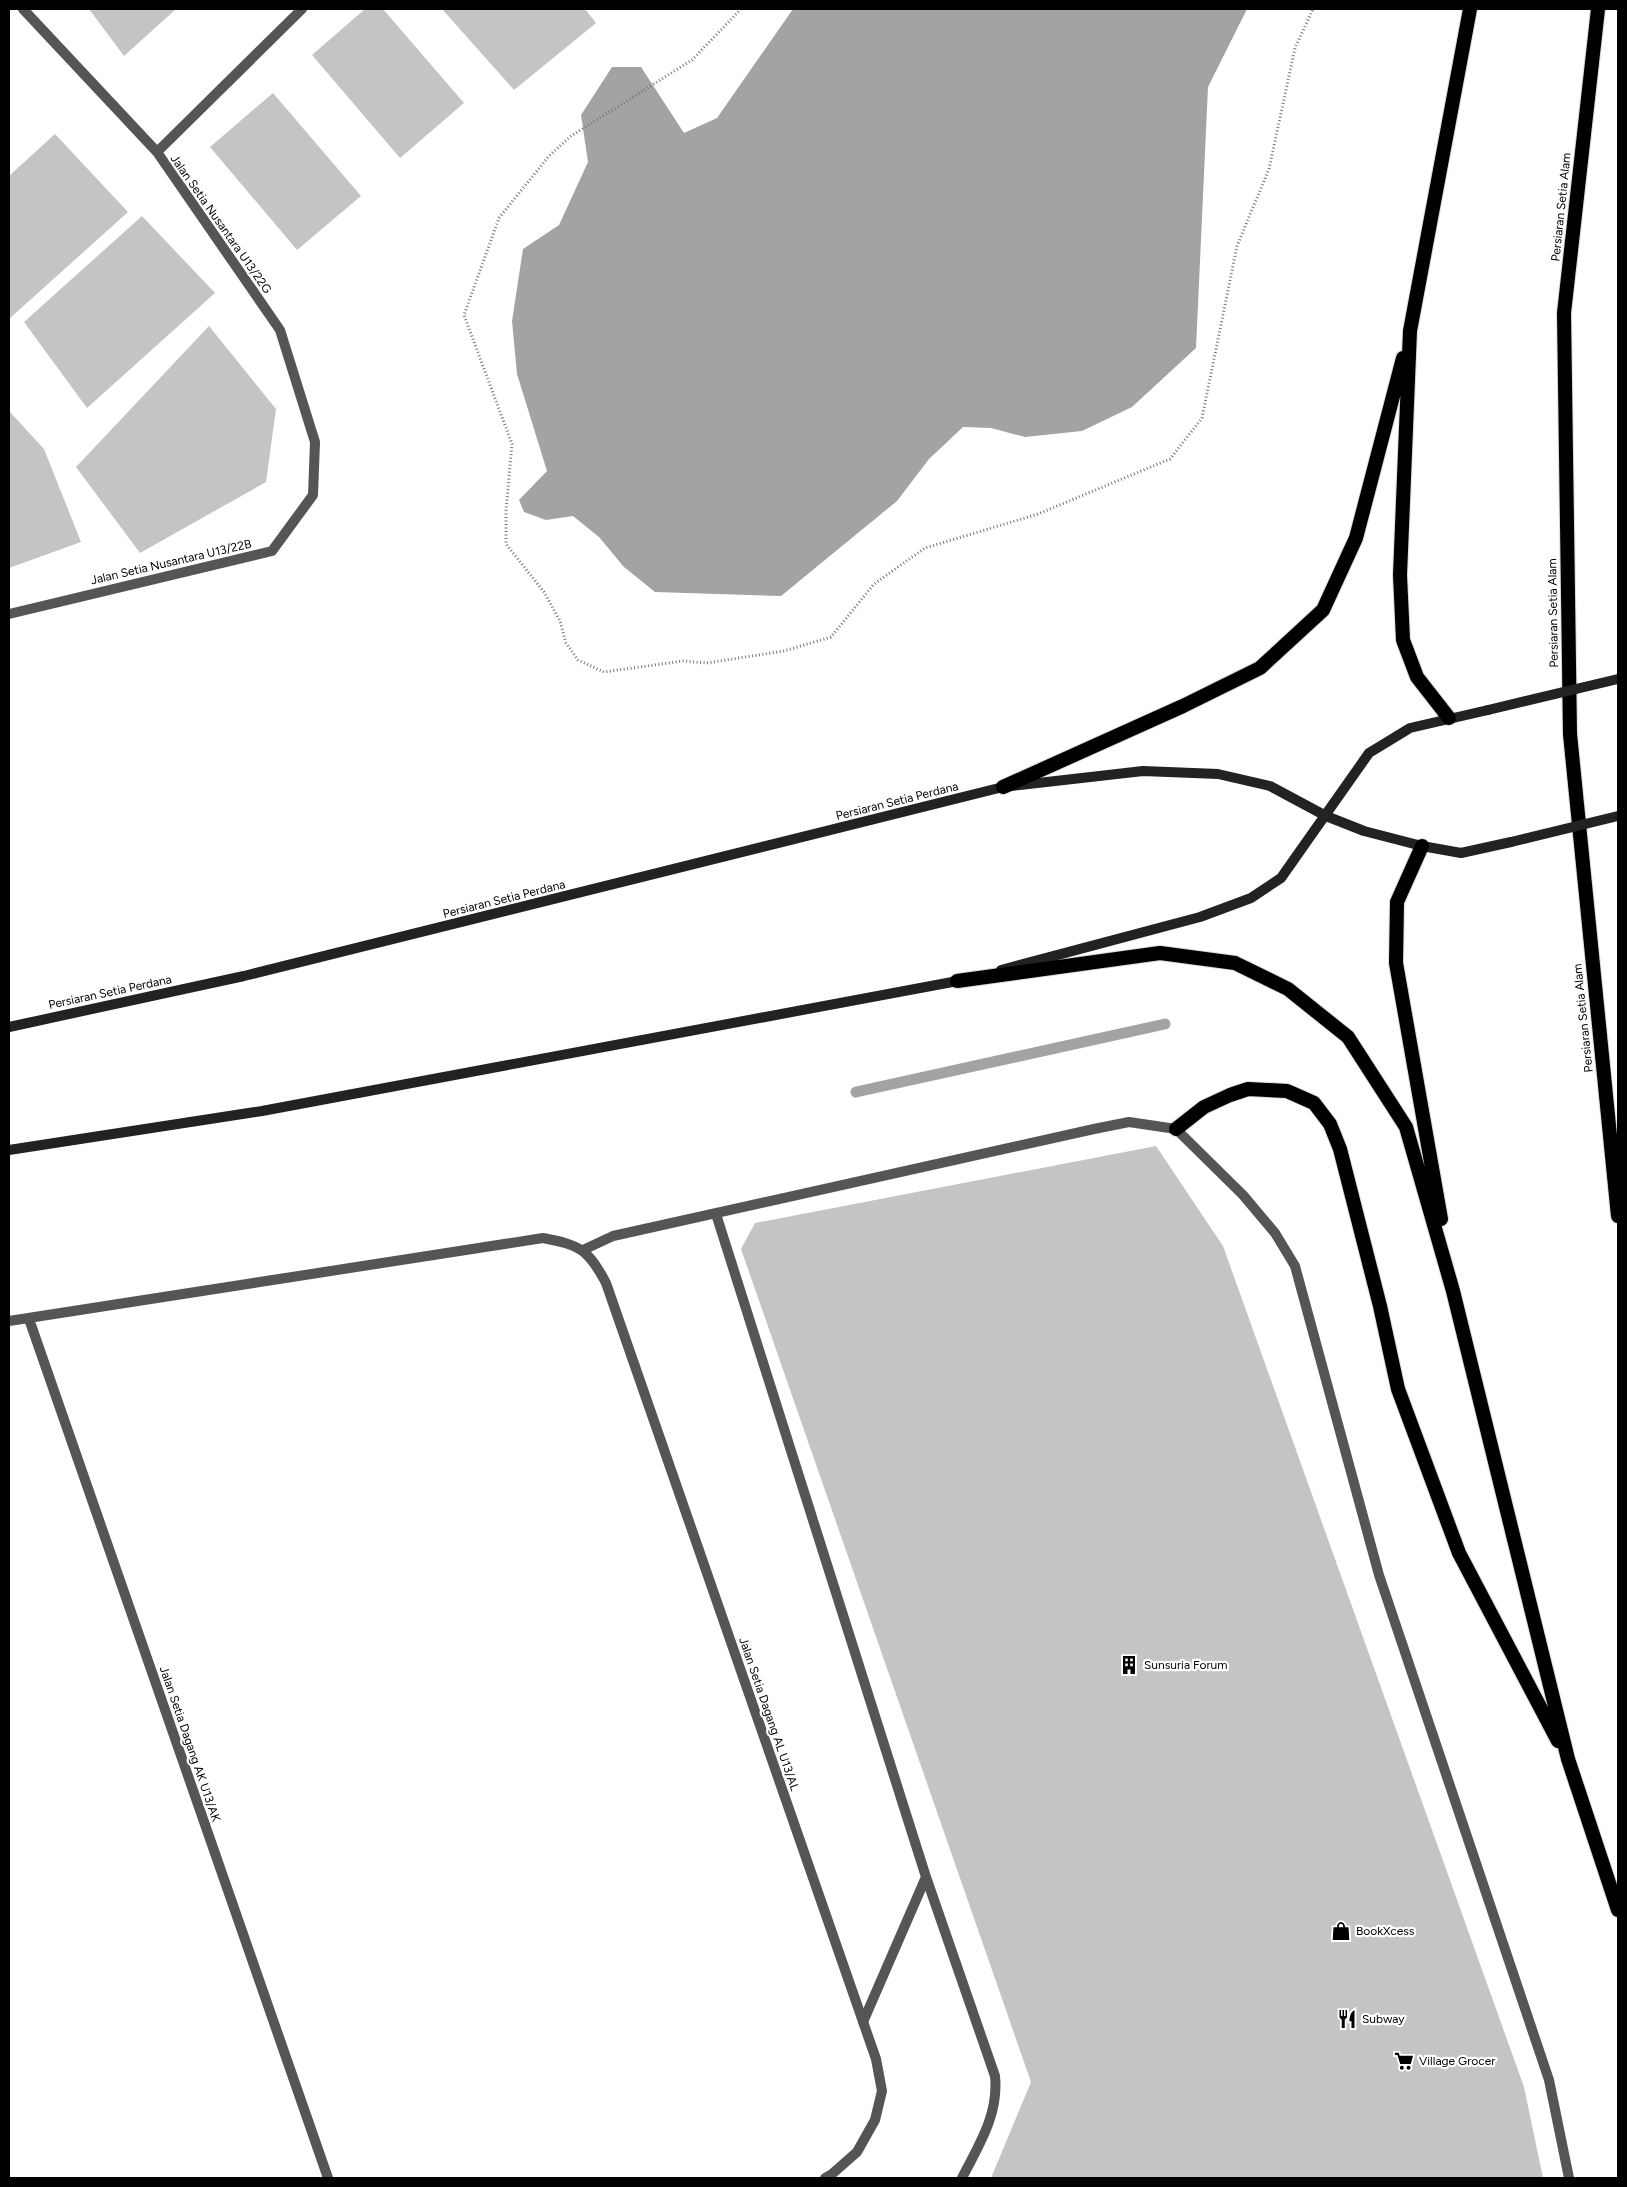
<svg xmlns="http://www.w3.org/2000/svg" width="1627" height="2187" viewBox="0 0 1627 2187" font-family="Figtree,sans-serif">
	<rect width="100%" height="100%" fill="#fff"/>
	<path fill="#a3a3a3" d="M793 9H1247L1208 87 1196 348 1132 407 1082 431 1025 437 991 428 963 427 929 459 897 501 781 596 655 592 624 567 599 537 573 516 546 520 524 512 519 500 547 471 517 374 512 321 523 249 559 225 588 162 581 115 612 67H641L684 133 717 118Z"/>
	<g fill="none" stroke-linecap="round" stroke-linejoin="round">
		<path stroke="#a3a3a3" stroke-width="11" d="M856 1092 1165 1024"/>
	</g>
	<path fill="#c4c4c4" d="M89 9H176L124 56Z
		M365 9H383L464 103 400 158 312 55Z
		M442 9H585L596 23 514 90Z
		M273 93 361 196 297 250 210 147Z
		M55 134 128 212 9 319V176Z
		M142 216 215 293 87 408 24 322Z
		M209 326 276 409 266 482 140 553 76 467Z
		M9 411 44 449 81 542 9 568Z
		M1156 1146 1223 1246 1524 2087 1543 2178H991L1031 2082 741 1249 755 1223Z"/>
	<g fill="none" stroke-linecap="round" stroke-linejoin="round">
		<g stroke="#dbdbdb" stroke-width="16">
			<path id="trunk" d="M1598 9 1564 313 1570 734 1618 1216
				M1449 718 1417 677 1403 640 1400 575 1410 331 1470 9
				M1003 787 1183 706 1260 668 1323 610 1356 538 1403 358
				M1422 846 1397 902 1396 963 1441 1219
				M957 981 1160 953 1235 963 1288 989 1348 1037 1406 1127 1453 1291 1568 1759 1618 1910
				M1176 1129 1204 1107 1230 1095 1248 1089 1287 1091 1314 1103 1330 1124 1340 1149 1380 1306 1398 1389 1459 1553 1558 1741"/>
		</g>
		<path stroke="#777" stroke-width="3" stroke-dasharray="1 2.5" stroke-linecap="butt" d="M741 9 692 60 571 136 549 156 499 218 464 315 512 444 506 511V544L544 592 560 621 566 643 578 660 604 672 683 661 707 663 784 651 831 637 874 584 925 548 1038 514 1170 459 1202 418 1237 246 1269 169 1295 48 1313 9"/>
		<path stroke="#555" stroke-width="10" d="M716 1214 926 1877 995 2076C999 2114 979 2145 962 2178
			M583 1250 613 1236 1094 1129 1129 1122 1176 1129 1243 1195 1275 1233 1295 1266 1379 1575 1549 2080 1569 2178
			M863 2022 926 1877"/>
		<path stroke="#555" stroke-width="10" d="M157 152 302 9
			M9 614 272 551 313 495 315 442 280 330 157 152 23 9
			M29 1319 328 2178
			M9 1321 543 1238C580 1245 588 1249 606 1283L876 2059 882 2091 875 2120 857 2152 832 2174 825 2178"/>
		<path stroke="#222" stroke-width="10" d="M1001 970 1200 917 1251 898 1281 878 1369 753 1410 728 1488 710
			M9 1027 244 976 1003 787 1143 771 1218 774 1270 786 1326 816 1364 831 1422 846 1461 853 1511 842
			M9 1150 262 1111 963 980"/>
		<use href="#trunk" stroke="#000" stroke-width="14"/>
		<path stroke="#222" stroke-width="10" d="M1488 710 1618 679
			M1511 842 1618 816"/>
	</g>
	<defs>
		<g id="building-bare" transform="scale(1.5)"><path d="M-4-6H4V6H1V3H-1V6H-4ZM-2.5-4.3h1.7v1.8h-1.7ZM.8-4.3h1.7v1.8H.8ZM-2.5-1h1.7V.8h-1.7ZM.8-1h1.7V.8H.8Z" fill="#000" stroke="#fff" stroke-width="2.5" paint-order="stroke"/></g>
		<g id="shop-bare" transform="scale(1.5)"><path d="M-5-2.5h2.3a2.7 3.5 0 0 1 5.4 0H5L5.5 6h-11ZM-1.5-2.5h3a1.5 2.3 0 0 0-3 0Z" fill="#000" stroke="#fff" stroke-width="2.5" paint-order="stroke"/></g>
		<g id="restaurant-bare" transform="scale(1.5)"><path d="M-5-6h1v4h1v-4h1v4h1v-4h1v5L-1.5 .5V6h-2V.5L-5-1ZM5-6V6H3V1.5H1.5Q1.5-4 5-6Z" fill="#000" stroke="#fff" stroke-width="2.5" paint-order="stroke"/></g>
		<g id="supermarket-bare" transform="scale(1.5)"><path d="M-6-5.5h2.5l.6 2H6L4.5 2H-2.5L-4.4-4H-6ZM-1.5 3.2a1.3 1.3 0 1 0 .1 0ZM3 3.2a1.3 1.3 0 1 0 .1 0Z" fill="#000" stroke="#fff" stroke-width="2.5" paint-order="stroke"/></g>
	</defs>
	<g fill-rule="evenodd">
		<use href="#building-bare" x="1129" y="1665"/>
		<use href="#shop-bare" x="1341" y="1931"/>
		<use href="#restaurant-bare" x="1347" y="2019"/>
		<use href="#supermarket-bare" x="1404" y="2061"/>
	</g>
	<g text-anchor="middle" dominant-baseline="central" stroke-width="4.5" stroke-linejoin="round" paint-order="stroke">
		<g font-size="12" fill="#000" stroke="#fff">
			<text transform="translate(1561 207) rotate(-84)">Persiaran Setia Alam</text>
			<text transform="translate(221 224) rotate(55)">Jalan Setia Nusantara U13/22G</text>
			<text transform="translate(171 562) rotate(-13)">Jalan Setia Nusantara U13/22B</text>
			<text transform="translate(1553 613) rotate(-91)">Persiaran Setia Alam</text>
			<text transform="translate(897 801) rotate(-14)">Persiaran Setia Perdana</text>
			<text transform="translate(504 899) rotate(-14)">Persiaran Setia Perdana</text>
			<text transform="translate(110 992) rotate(-12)">Persiaran Setia Perdana</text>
			<text transform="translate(1583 1018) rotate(-96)">Persiaran Setia Alam</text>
			<text transform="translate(769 1714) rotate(71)">Jalan Setia Dagang AL U13/AL</text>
			<text transform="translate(190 1744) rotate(71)">Jalan Setia Dagang AK U13/AK</text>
		</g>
		<g font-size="12" fill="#000" stroke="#fff" text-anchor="start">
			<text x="1144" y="1665">Sunsuria Forum</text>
			<text x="1356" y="1931">BookXcess</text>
			<text x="1362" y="2019">Subway</text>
			<text x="1419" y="2061">Village Grocer</text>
		</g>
	</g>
	<rect width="1627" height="2187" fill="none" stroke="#000000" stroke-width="20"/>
</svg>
